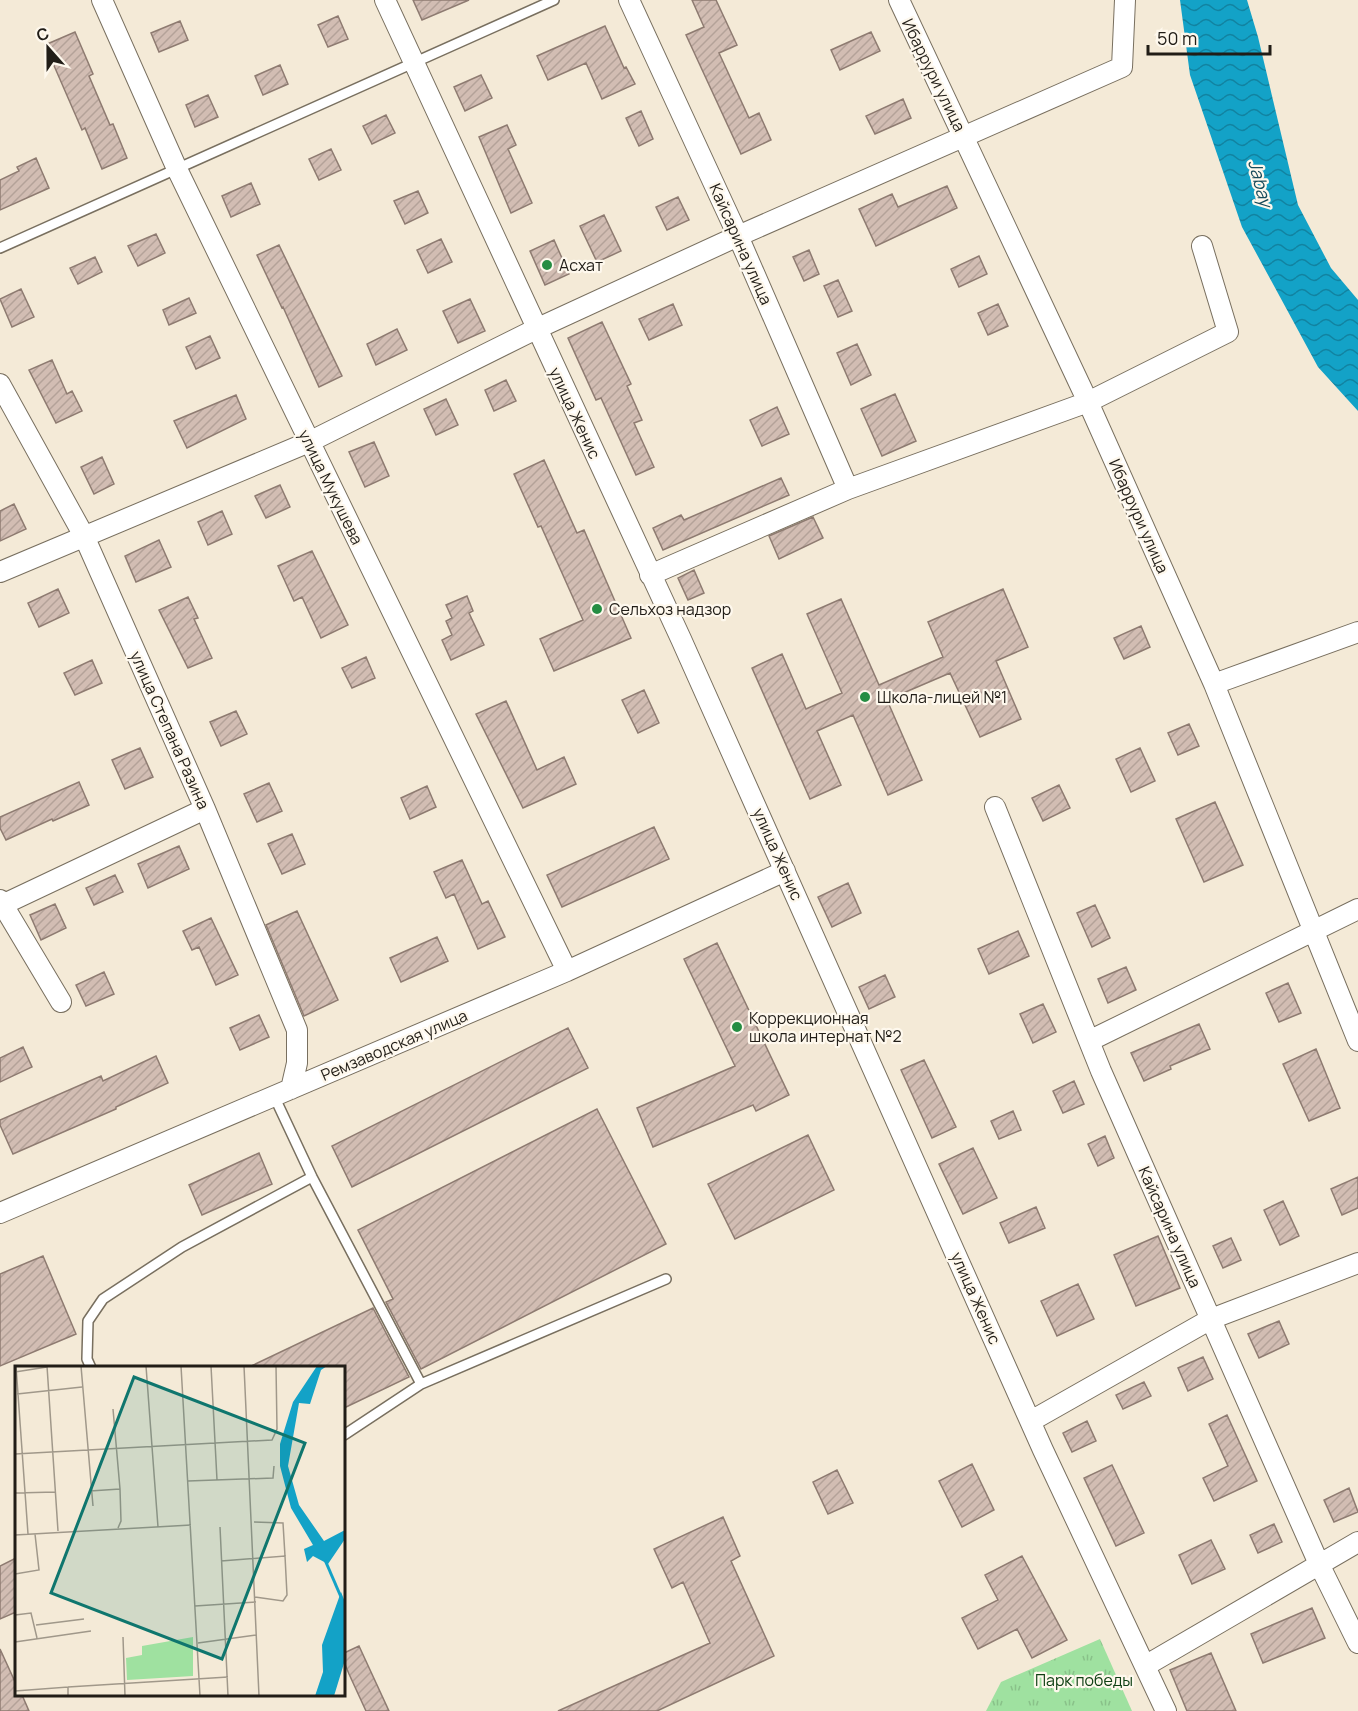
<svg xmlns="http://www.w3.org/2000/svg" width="1358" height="1711" viewBox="0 0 1358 1711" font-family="Manrope,sans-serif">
	<defs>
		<pattern id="park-tufts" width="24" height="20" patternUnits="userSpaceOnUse" patternTransform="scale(1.5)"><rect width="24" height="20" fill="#9fe1a0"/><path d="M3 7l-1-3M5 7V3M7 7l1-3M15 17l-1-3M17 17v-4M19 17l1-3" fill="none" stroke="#89c189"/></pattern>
		<pattern id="water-waves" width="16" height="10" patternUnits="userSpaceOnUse" patternTransform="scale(1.5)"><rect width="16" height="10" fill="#13a2c7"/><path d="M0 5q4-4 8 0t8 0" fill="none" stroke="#1183a1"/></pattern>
		<pattern id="building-hatch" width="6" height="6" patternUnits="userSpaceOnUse" patternTransform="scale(1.5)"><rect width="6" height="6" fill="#d2bdb3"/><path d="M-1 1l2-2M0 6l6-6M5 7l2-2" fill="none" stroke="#b4a299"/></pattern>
	</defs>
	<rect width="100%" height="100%" fill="#f4ead7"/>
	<path fill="url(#park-tufts)" d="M1100 1639 1132 1711H986L1001 1682Z"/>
	<path fill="url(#water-waves)" d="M1180 0H1247L1258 37 1298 205 1331 268 1358 300V411L1318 367 1242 227 1190 75Z"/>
	<path fill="url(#building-hatch)" stroke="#8e7b71" stroke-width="1.5" d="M413 0H469L422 20Z
		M692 0H716L737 45 719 53 749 118 759 113 771 140 741 154 686 35 704 27Z
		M338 16 348 39 328 47 318 25Z
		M180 21 188 40 159 52 151 33Z
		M605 26 624 68 626 67 635 84 602 99 586 63 548 80 537 56Z
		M75 32 93 74 89 76 110 125 113 124 127 158 102 169 85 128 82 130 45 45Z
		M871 32 880 51 840 70 831 50Z
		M280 65 288 84 263 95 255 76Z
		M481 75 492 98 465 111 454 87Z
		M208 95 218 117 195 127 186 105Z
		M903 99 911 118 875 134 866 116Z
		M641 111 653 139 639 146 626 118Z
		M386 115 395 133 372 144 363 126Z
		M507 125 516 145 508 149 532 203 511 213 479 137Z
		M331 149 341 170 319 180 309 159Z
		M36 158 49 188 0 210V180L19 171 17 167Z
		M251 183 260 204 231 217 222 196Z
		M947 186 957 208 876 246 859 209 892 194 898 207Z
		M418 191 428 213 405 224 394 201Z
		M678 197 689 220 667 230 656 207Z
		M604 215 621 251 597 262 580 226Z
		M156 234 165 253 138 266 128 246Z
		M441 239 452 262 428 273 417 250Z
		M554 240 569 274 545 285 530 251Z
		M279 245 342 376 319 387 283 307 282 308 257 255Z
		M809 250 819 274 804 281 793 257Z
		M979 256 987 274 959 287 951 269Z
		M95 257 102 272 78 284 70 268Z
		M838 280 852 311 838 317 824 286Z
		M21 289 34 317 12 327 0 299Z
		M189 298 196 313 169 325 163 310Z
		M470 299 485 331 458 343 443 311Z
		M673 304 682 325 649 340 639 319Z
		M998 304 1008 326 988 335 978 313Z
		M602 322 631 384 627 386 642 420 634 423 654 467 636 475 601 398 596 400 568 338Z
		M397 329 407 350 376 365 367 344Z
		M210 336 220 358 196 369 186 347Z
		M857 344 871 375 851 385 837 353Z
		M52 360 67 394 72 391 82 411 56 423 29 370Z
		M506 380 516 401 494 411 485 390Z
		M895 394 916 441 882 456 861 409Z
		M236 395 246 419 187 448 174 421Z
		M446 399 458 425 436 435 424 409Z
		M777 407 789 434 762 446 750 420Z
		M374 442 389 476 365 487 349 452Z
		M102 457 114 484 94 494 81 467Z
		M544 460 577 533 584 530 631 638 554 671 540 639 583 620 541 526 538 527 514 474Z
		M781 478 789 495 663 550 653 528 681 515 684 520Z
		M280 485 290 507 266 518 255 496Z
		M14 504 26 529 0 541V511Z
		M222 511 232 534 208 545 198 522Z
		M813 517 823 538 779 559 769 536Z
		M159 540 171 567 136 582 125 556Z
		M312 551 348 625 321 638 302 597 294 601 278 566Z
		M694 570 704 593 688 600 678 578Z
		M58 589 69 613 39 627 28 603Z
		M1003 589 1028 647 996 661 1021 719 980 737 950 673 887 700 922 780 888 795 853 715 817 731 841 785 810 799 752 668 782 654 806 709 842 693 807 614 841 599 879 685 943 657 928 622Z
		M467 596 473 611 469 613 484 645 451 660 442 640 452 635 446 621 452 618 446 605Z
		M188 597 198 618 194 619 212 658 188 668 159 610Z
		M1141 626 1150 647 1124 659 1114 638Z
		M366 657 375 678 352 688 342 668Z
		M92 660 102 683 75 695 64 673Z
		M644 690 659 723 638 733 622 700Z
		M506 701 537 770 564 757 576 784 523 808 476 714Z
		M236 711 247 734 221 746 210 722Z
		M1189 724 1199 746 1178 755 1168 733Z
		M140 748 153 777 125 789 112 760Z
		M1140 748 1155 781 1131 792 1116 759Z
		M79 782 89 805 53 821 52 819 6 840 0 828V817Z
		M269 783 282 811 257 822 244 794Z
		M1059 785 1070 808 1043 821 1032 798Z
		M427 786 436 807 410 819 401 798Z
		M1215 802 1243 865 1204 882 1176 819Z
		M654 827 669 859 562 907 547 875Z
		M292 834 305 864 282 874 268 844Z
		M179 846 189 869 148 888 138 864Z
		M462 860 482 904 488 901 505 937 478 949 454 894 446 898 434 872Z
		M115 875 123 892 94 905 86 888Z
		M848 883 861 913 832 927 818 897Z
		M55 904 66 928 41 940 30 915Z
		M1095 905 1110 938 1092 947 1077 913Z
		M297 911 338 1000 304 1016 266 925Z
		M211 918 238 975 216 985 199 947 192 950 183 931Z
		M1018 931 1029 956 989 974 978 949Z
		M437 937 448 961 401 982 390 958Z
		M717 943 789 1095 756 1111 753 1105 653 1147 637 1108 735 1066 684 959Z
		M1126 967 1136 990 1108 1003 1098 979Z
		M104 972 114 994 86 1006 76 985Z
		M885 975 895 997 869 1009 859 987Z
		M1288 983 1301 1013 1279 1022 1266 993Z
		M1043 1004 1056 1032 1033 1043 1020 1014Z
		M259 1015 269 1037 240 1050 230 1028Z
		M1199 1024 1210 1049 1170 1066 1171 1069 1144 1081 1131 1053Z
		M568 1028 588 1068 352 1187 332 1146Z
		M23 1047 32 1067 0 1082V1058Z
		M1316 1049 1340 1108 1309 1121 1283 1064Z
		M156 1056 168 1083 116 1107V1109L13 1154 0 1125V1120L101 1076 103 1081Z
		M924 1060 956 1127 932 1138 901 1070Z
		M1074 1081 1084 1104 1063 1113 1053 1091Z
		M597 1109 666 1244 421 1369 386 1302 393 1299 358 1230Z
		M1013 1111 1021 1130 999 1139 991 1121Z
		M808 1135 834 1190 735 1239 708 1184Z
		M1105 1136 1114 1158 1098 1166 1088 1144Z
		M973 1148 997 1198 963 1214 939 1164Z
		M259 1153 272 1184 202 1215 189 1185Z
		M1358 1177V1208L1342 1215 1331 1189Z
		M1283 1201 1299 1236 1280 1245 1264 1210Z
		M1036 1207 1045 1228 1009 1243 1000 1223Z
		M1158 1236 1180 1288 1136 1306 1114 1255Z
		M1231 1238 1241 1260 1223 1268 1213 1246Z
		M43 1256 76 1334 0 1366V1274Z
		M1078 1284 1094 1319 1057 1336 1041 1301Z
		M373 1308 409 1377 344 1408V1368H247Z
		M1279 1321 1289 1344 1259 1358 1248 1334Z
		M1203 1357 1213 1379 1188 1391 1178 1368Z
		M1144 1382 1151 1396 1123 1409 1116 1395Z
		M1227 1415 1257 1481 1214 1501 1203 1478 1228 1466 1209 1424Z
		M1087 1421 1096 1441 1072 1452 1063 1433Z
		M972 1464 994 1510 962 1527 939 1481Z
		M1112 1465 1144 1533 1116 1546 1084 1478Z
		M837 1470 853 1503 828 1514 813 1482Z
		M1349 1488 1358 1512 1334 1522 1324 1500Z
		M723 1517 740 1556 731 1561 774 1656 657 1711H558L710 1643 683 1582 672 1588 654 1549Z
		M1274 1524 1282 1542 1258 1553 1250 1535Z
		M1211 1540 1225 1569 1192 1584 1179 1555Z
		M1022 1556 1067 1640 1032 1658 1017 1629 978 1649 962 1618 998 1600 985 1575Z
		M16 1558V1612L0 1619V1566Z
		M1312 1608 1325 1638 1263 1663 1251 1634Z
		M359 1646 389 1711H366L349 1674 344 1662V1653Z
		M0 1649 16 1684V1695H22L29 1711H0Z
		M1211 1653 1236 1711H1187L1170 1670Z"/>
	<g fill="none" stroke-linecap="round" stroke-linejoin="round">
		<g stroke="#786f5f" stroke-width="12">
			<path id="service" d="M0 248 554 0
				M274 1096 312 1177 421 1384
				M91 1368 87 1359 88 1321 103 1299 182 1247 312 1177
				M344 1435 421 1384 666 1279"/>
		</g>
		<g stroke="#786f5f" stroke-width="22">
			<path id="minor" d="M102 0 177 169 567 971
				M385 0 681 639 1043 1450 1166 1711
				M629 0 738 236 848 489
				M899 0 1088 402 1214 684 1358 1041
				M0 384 84 536 205 809 297 1030V1063L291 1089
				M0 572 309 442 536 329 738 236 1122 67 1125 0
				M650 575 848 489 1088 402 1228 332 1202 246
				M1214 684 1358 632
				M995 807 1101 1071 1319 1564 1358 1643
				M0 900 61 1002
				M2 905 205 809
				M1089 1041 1358 909
				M0 1213 567 971 785 871
				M1031 1421 1211 1319 1358 1263
				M1145 1666 1358 1542"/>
		</g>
		<use href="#service" stroke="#fff" stroke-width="9"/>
		<use href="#minor" stroke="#fff" stroke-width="20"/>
	</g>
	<g fill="#258d43" stroke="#fef8ed" stroke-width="2">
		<circle cx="547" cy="265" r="6"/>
		<circle cx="597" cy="609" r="6"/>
		<circle cx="865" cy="697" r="6"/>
		<circle cx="737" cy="1027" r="6"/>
	</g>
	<g text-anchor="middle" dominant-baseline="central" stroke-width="4.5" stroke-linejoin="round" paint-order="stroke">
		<g font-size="16" fill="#211d17" stroke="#fef8ed">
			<text transform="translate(934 75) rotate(64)">Ибаррури улица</text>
			<text transform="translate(741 244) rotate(66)">Кайсарина улица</text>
			<text transform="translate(575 413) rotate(65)">улица Женис</text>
			<text transform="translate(331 487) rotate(64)">улица Мукушева</text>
			<text transform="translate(1139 516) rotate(66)">Ибаррури улица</text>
			<text transform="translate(170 730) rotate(66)">улица Степана Разина</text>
			<text transform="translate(778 854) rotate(66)">улица Женис</text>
			<text transform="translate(394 1045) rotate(-23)">Ремзаводская улица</text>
			<text transform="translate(1170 1227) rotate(66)">Кайсарина улица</text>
			<text transform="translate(976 1298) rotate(66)">улица Женис</text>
		</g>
		<g font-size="16" fill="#211d17" stroke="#fef8ed" text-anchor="start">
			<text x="559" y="265">Асхат</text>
			<text x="609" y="609">Сельхоз надзор</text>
			<text x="877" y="697">Школа-лицей №1</text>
			<text x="749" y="1018">Коррекционная<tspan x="749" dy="18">школа интернат №2</tspan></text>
		</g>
		<g font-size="16" fill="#0f4014" stroke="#fef8ed">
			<text x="1084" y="1680">Парк победы</text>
		</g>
		<g font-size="18" font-style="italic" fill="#174b5b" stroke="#fef8ed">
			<text transform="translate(1261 183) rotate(75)">Jabay</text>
		</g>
	</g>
	<g transform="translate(15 1366)">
		<rect width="330" height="330" fill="#f4ead7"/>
		<path d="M178 271V310L112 314 111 292 127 289V280Z" fill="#9fe1a0"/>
		<path d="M302 0H312L306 4 295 38 284 37 273 100 284 139 309 175 330 164V173L313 198 298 190 292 196 289 183 298 179 276 142 265 100V78L278 36ZM326 226 330 236V294L319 330H300L308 306 307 279Z" fill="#13a2c7"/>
		<path fill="none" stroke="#13a2c7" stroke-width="3" d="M310 194 326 231"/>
		<path fill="none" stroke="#a0988a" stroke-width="1.5" d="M1 0 13 168M32 0 43 165M66 0 78 140M131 0 143 161M166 0 185 330M196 0 202 114M229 0 244 330M0 6 32 1M2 28 67 21M98 43 105 123 106 155 103 162M0 88 257 74 262 63 261 0M173 115 258 112 259 100M75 125 105 123M0 127 41 126M239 156 268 157 270 190M205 161 213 330M0 169 176 159M206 195 270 190 272 229 268 235 240 231M0 208 24 204 20 168M180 240 241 236M0 249 16 247 22 272M21 259 69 253M108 271 110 330M0 276 76 265M183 277 241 269M53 321 213 311M0 325 53 321V330"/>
		<path fill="#0f766e" fill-opacity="0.15" stroke="#0f766e" stroke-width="3" d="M119 11 290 77 207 293 36 227Z"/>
		<rect width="330" height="330" fill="none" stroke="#211d17" stroke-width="3"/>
	</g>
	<g transform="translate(48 48) rotate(339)" stroke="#fef8ed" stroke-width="4.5" paint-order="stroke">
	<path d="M0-4.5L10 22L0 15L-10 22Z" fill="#211d17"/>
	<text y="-9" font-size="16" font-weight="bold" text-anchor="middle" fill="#211d17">С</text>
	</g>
	<path d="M1148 45v9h122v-9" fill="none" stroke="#211d17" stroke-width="3"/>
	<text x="1157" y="45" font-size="18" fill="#211d17" stroke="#fef8ed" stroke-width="4.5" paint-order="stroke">50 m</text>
</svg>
